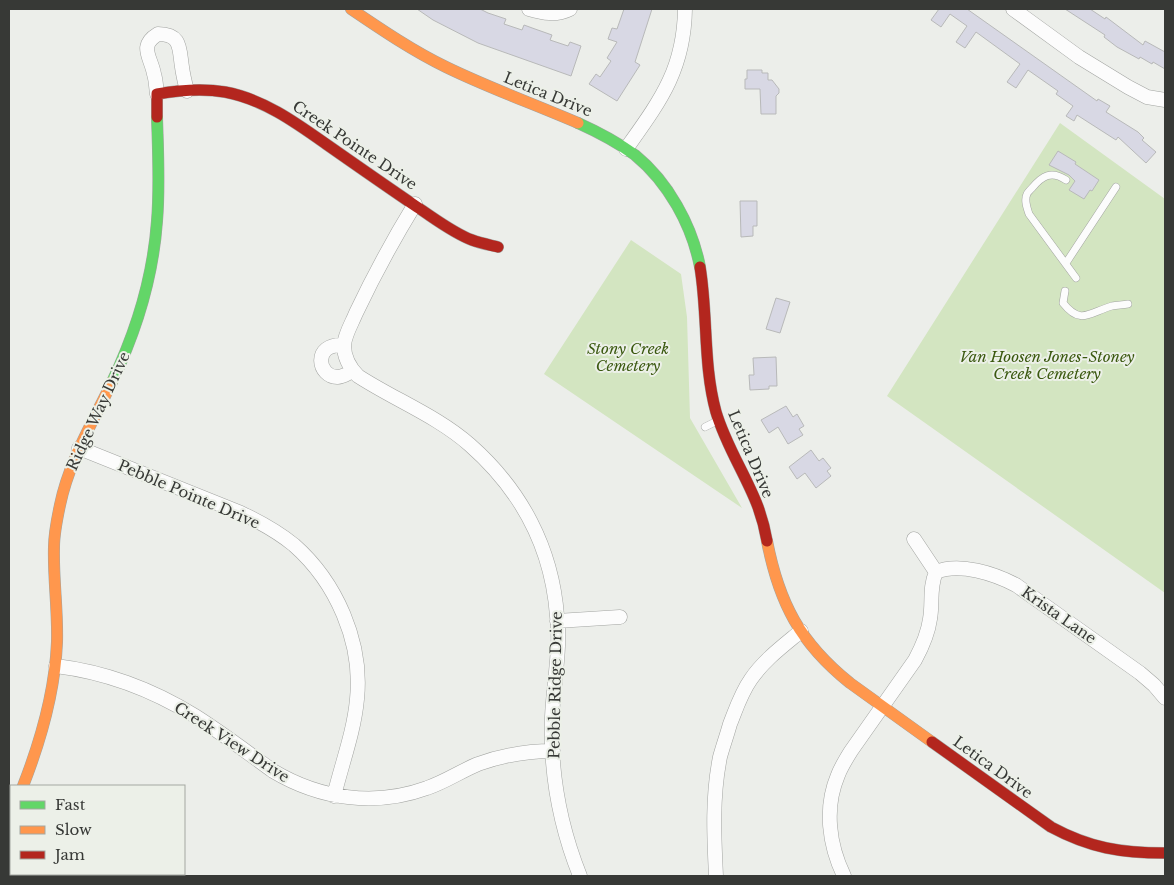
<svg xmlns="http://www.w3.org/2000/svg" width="1174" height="885" viewBox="0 0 1174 885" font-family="'Libre Baskerville',serif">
	<rect width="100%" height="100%" fill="#eceeea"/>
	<path fill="#d3e5c1" d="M1060 123 1165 199V593L887 396Z
		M631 240 681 274 687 317 690 418 742 508 544 374Z"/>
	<path fill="#d8d8e4" stroke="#b8b9b9" d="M417 9H480L488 13 506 19 504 24 522 30 524 25 535 29 552 35 550 40 568 46 570 42 581 46 571 76 478 43 433 20Z
		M624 9H652L635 62 640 65 617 101 589 84 596 74 600 77 611 61 607 58 617 42 608 39 612 28 617 29Z
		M939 9H967L1097 101 1098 99 1110 106 1106 112 1138 132 1144 138 1142 140 1156 152 1146 163 1118 137 1116 140 1077 115 1074 121 1066 116 1073 106 1056 94 1058 91 1028 70 1016 88 1007 82 1020 64 976 32 965 48 956 42 967 26 950 14 941 27 931 20Z
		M1065 9H1090L1105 19 1106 17 1143 45 1145 41 1165 52V69L1153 62 1152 64 1140 57 1139 59 1117 47 1104 37 1105 35Z
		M747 70H762V73H768V80H772L779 89V93L776 96V114H761L760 89H745V79H747Z
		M1058 151 1076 162 1075 164 1099 180 1092 191 1090 190 1084 199 1069 190 1075 181 1069 175 1049 165Z
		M740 201H757V226H753V236L741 237Z
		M776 298 790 302 780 333 766 329Z
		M776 357 777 386H769V389L750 390 749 375H754L753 358Z
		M786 406 793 417 797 414 804 426 799 429 803 435 788 444 778 427 769 433 761 420Z
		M811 450 819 461 823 458 831 468 827 471 831 476 816 488 805 473 797 479 789 467Z"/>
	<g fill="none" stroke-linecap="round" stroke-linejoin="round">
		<g stroke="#a2a4a1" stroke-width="8">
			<path id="lane" d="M1066 180C1051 170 1042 176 1032 188 1031 189 1027 193 1027 194 1024 200 1027 208 1029 214L1076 278
				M1066 263 1116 187
				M1065 291 1063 303C1081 326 1090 312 1112 306 1117 305 1122 305 1128 304
				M705 427 719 420"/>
		</g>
		<g stroke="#a2a4a1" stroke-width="15">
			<path id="street" d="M529 9C543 13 556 16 570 9
				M1013 9 1079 57 1128 87 1147 97 1165 100
				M157 94C156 87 156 80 154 74 151 57 138 46 158 34 182 34 179 49 182 67 183 75 185 83 187 91
				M626 149C660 101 684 70 685 9
				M415 204C393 240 374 275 356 313 352 323 345 334 344 345 344 358 350 368 358 376 395 400 437 416 470 445 521 490 552 548 557 616 558 626 559 636 558 646 557 670 553 694 552 717 550 771 560 826 580 876
				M344 345C311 343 318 378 338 377 343 377 348 373 353 371
				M79 448 241 513C260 522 278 532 294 545 336 582 363 642 357 699 354 732 342 763 334 796
				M936 572C960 562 995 574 1016 585L1140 673 1154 685 1165 698
				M557 621 620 617
				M56 666C105 672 153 690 195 716 222 733 248 753 273 771 320 799 375 807 427 788 445 782 461 771 478 764 503 755 527 751 553 751
				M9 817 11 812
				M9 851 11 852
				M47 874 51 876
				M716 876C714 836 712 797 720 757 723 746 727 735 730 724 736 709 741 693 751 679 764 660 783 646 801 631
				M844 876C829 845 824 808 838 775 841 767 846 759 851 751L915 660C922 647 928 634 930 619 933 603 929 588 936 572L914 539"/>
		</g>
		<g stroke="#a2a4a1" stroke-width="12">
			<path id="fast" d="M578 123C598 132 617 142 635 155 668 182 692 225 700 267
				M112 382C136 332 153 277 157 221 160 186 158 151 157 117"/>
		</g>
		<g stroke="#a2a4a1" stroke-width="12">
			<path id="slow" d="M351 9C382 30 413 51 446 67 489 88 534 104 578 123
				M767 541C779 603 800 643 850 683L932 742
				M23 786C41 740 55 692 57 642 58 610 53 578 54 547 54 533 57 519 60 505 69 461 93 422 112 382"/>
		</g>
		<g stroke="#a2a4a1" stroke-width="12">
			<path id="jam" d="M157 117V94C180 90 202 88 225 92 263 99 295 122 326 144 356 165 386 186 417 207 434 218 453 233 472 240 480 243 490 245 498 247
				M700 267C708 315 703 365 716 412 726 446 746 475 758 507 762 518 765 529 767 541
				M932 742 1051 827C1090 848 1121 853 1165 853"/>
		</g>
		<use href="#lane" stroke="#fcfcfc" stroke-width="7"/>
		<use href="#street" stroke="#fcfcfc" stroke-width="14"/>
		<use href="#fast" stroke="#63d668" stroke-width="11"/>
		<use href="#slow" stroke="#ff974d" stroke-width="11"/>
		<use href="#jam" stroke="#b3261e" stroke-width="11"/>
	</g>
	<g text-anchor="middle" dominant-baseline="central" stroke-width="4" stroke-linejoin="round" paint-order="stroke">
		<g font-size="15" fill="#373936" stroke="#ecf0e8">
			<text transform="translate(548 94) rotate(22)">Letica Drive</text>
			<text transform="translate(355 145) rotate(34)">Creek Pointe Drive</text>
			<text transform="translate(98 411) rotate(-65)">Ridge Way Drive</text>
			<text transform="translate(751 454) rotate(67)">Letica Drive</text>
			<text transform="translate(189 494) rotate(23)">Pebble Pointe Drive</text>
			<text transform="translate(1059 615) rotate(35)">Krista Lane</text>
			<text transform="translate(555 685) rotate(-89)">Pebble Ridge Drive</text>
			<text transform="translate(232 742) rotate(33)">Creek View Drive</text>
			<text transform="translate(993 767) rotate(36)">Letica Drive</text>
		</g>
		<g font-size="15" font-style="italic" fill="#3b5910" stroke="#ecf0e8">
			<text x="628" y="348">Stony Creek<tspan x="628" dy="17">Cemetery</tspan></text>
			<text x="1047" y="356">Van Hoosen Jones-Stoney<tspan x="1047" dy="17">Creek Cemetery</tspan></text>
		</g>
	</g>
	<rect width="1174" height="885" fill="none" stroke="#373936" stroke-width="20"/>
	<rect x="10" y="785" width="175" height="90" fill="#ecf0e8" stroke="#a4a7a1"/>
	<rect x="20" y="801" width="25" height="8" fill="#63d668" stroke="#a4a7a1"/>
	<text x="55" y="810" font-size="15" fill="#373936">Fast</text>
	<rect x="20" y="826" width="25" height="8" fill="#ff974d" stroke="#a4a7a1"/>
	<text x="55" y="835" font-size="15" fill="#373936">Slow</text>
	<rect x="20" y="851" width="25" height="8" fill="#b3261e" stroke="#a4a7a1"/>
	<text x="55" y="860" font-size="15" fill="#373936">Jam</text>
</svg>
